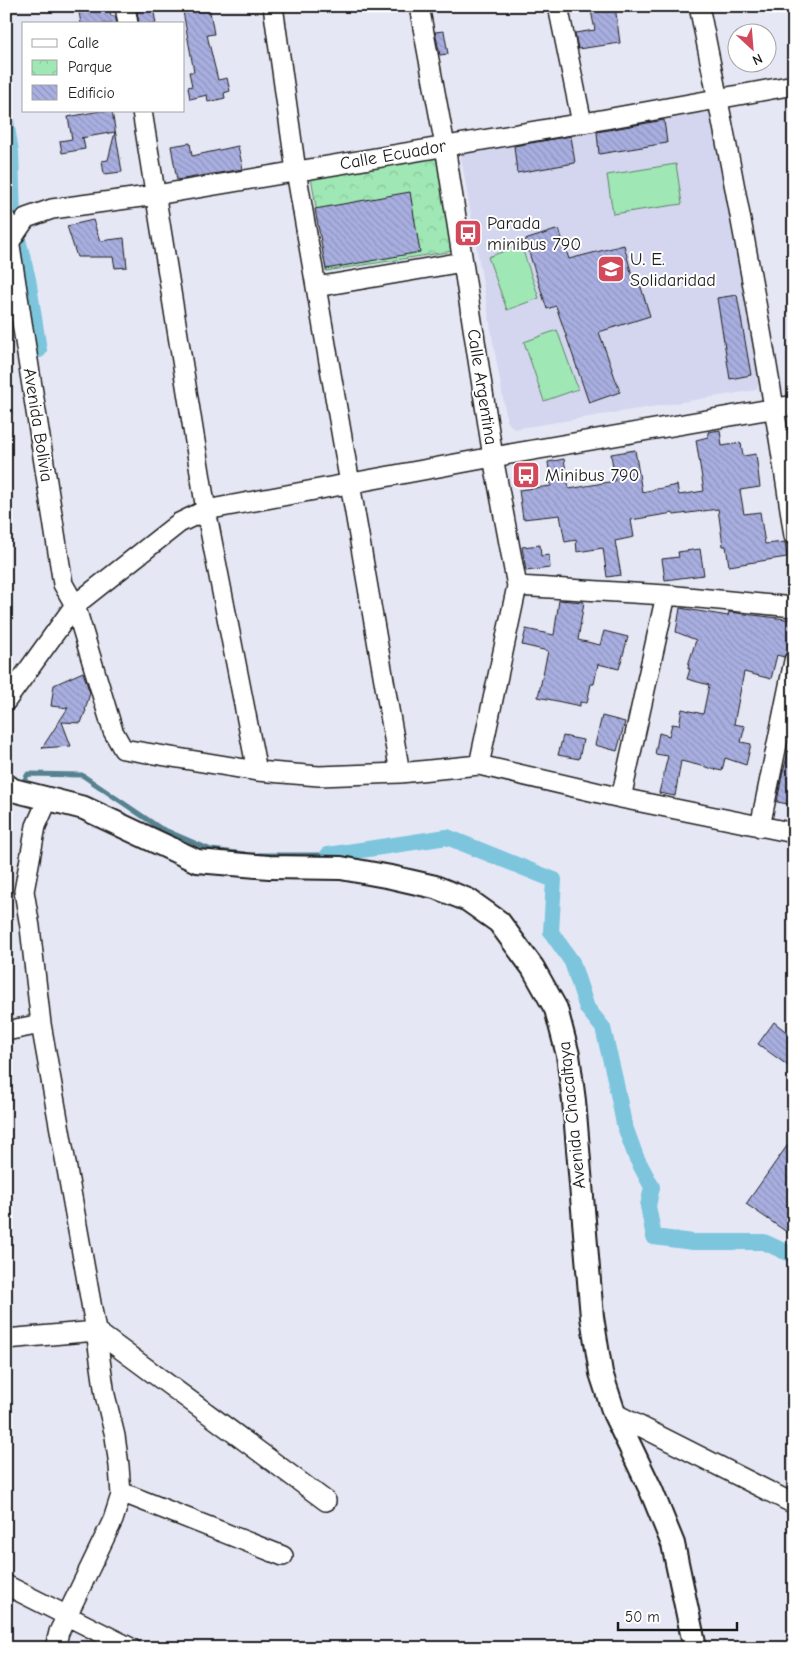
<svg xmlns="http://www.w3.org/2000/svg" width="800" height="1654" viewBox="0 0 800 1654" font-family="'Comic Neue',sans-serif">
	<defs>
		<pattern id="park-crowns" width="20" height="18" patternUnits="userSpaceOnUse" patternTransform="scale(1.25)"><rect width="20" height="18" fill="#9fe7b5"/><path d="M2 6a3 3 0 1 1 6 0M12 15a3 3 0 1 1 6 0" fill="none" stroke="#88c69b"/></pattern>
		<pattern id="building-back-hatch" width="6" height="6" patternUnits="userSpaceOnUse" patternTransform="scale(1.25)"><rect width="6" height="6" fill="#a8aedf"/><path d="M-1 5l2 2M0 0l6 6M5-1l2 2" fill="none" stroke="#9095bf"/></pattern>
	</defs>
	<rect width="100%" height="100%" fill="#e5e7f5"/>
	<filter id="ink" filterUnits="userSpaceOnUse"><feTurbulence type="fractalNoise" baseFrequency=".02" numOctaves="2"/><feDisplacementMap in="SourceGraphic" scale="10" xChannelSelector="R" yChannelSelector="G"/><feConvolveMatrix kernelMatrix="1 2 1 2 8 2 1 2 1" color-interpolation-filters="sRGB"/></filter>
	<g filter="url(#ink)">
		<path fill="#d3d6ee" d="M707 108 715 115 761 381 756 390 514 429 507 421 461 157 467 149Z"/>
		<path fill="url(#park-crowns)" stroke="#5e8268" d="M438 155 453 251 326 271 311 176Z"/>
		<path fill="#9fe7b5" stroke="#5e8268" d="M676 164 682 204 613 214 607 175Z
			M521 245 539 298 507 310 488 257Z
			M557 330 578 389 544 401 524 342Z"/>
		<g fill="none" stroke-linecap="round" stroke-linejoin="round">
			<path stroke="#56818f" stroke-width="5" d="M21 786 28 774 82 775 160 828 211 850 245 854
				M6 811 15 796
				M258 855H328"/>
			<path stroke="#7cc5dc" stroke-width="16" d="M6 121 11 152 13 220 28 279 39 350
				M328 855 447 837 554 880 551 932 572 962 587 1008 603 1028 615 1079 624 1124 636 1157 652 1187 648 1206 654 1237 693 1242H764L794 1256"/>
		</g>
		<path fill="url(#building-back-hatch)" stroke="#1c1c1c" d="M78 6H109L111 16H115L117 24H81Z
			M182 6H209L214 34 207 35 218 80 227 78 230 91 224 93 225 98 208 102 207 95 190 99 188 87 192 86 189 72H194Z
			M590 6H615L620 43 578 49 575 33 595 30Z
			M153 7 156 24H139L137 11Z
			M444 31 448 54 440 55 435 32Z
			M100 111H112L122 172 104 174 102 161 108 160 115 132 81 138H83L85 149 62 153 60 141 72 139 68 117Z
			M664 120 667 143 599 154 597 132Z
			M571 136 575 163 517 173 514 146Z
			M190 143 192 156 238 146 243 169 177 180 171 146Z
			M410 192 420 252 326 269 315 209Z
			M93 220 100 241 124 238 127 267 115 268 113 257H77L67 226Z
			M559 229 569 259 624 245 634 283 639 281 650 316 599 332 620 392 589 403 556 306 547 309 525 240Z
			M737 295 751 375 730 379 717 298Z
			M720 430 722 446 741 443 743 456 756 454 760 487 740 490 744 514 760 512 765 544 785 542 787 557 729 566 726 546H723L718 509 674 515 673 513 631 520 634 537 615 541 621 575 607 577 603 548 577 552 576 540 565 542 560 515 523 519 519 490 551 486 548 462 564 459 569 489 615 481 611 454 635 450 642 492 677 485 679 495 704 491 696 440 708 437V432Z
			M540 545 541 556 549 555 550 568 526 571 522 547Z
			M700 549 704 575 665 580 662 559 679 557 678 552Z
			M559 600 584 602 578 640 600 645 604 631 628 637 619 669 598 664 594 684H591L587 703 580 702V706L538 697 548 651 522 645 526 629 554 635Z
			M680 608 728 616 729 612 794 620V649L786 653 784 657 777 655 771 679 744 672 734 724 745 726 741 742 751 744 746 765 725 758 722 771 681 761 675 796 659 793 668 756 655 754 659 733 669 736 672 724 679 725 682 709 703 714 709 685 687 679 690 669H688L689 662 696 640 676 632Z
			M83 672 90 693 85 710H86L81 723 62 722 71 746 42 748 68 708 51 706 54 685Z
			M602 716 625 722 617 751 595 745Z
			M563 736 583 740 579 759 558 755Z
			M790 747 794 748V805L777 802 782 775Z
			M774 1022 794 1038V1070L758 1044Z
			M794 1136V1237L746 1204Z"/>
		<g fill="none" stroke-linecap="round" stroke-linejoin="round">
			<g stroke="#1c1c1c" stroke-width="22">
				<path id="minor" d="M125 6 128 24
					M273 6 296 171 400 773
					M419 6 445 146 493 457 517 586 479 765
					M558 6 582 123
					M699 6C735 182 768 358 794 536
					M142 111 206 510 257 771
					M6 220 63 584 75 605 113 731 123 749 257 771 319 776 400 773 479 765 621 798 794 833
					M7 246 26 218 52 209 156 195 595 121 794 85
					M316 287 463 262
					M517 586 666 595 794 607
					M6 701 75 605 179 523 206 510 493 457 794 405
					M621 798 666 595
					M48 799 36 826 24 891 30 927 41 1024 96 1331 105 1395 115 1436 119 1466 121 1495 113 1520 59 1632 55 1648
					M760 827 794 661
					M6 1031 41 1024
					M6 1339 96 1331 326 1501
					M614 1413 794 1504
					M121 1492 283 1556
					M6 1585 131 1648"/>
			</g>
			<g stroke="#1c1c1c" stroke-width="26">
				<path id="tertiary" d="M6 785 13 790 84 808 197 861 269 867 341 868 391 877 435 887 468 900 499 922 533 968 556 1009 568 1055 574 1101 592 1317 601 1373 614 1413 651 1490 673 1544 695 1648"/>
			</g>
			<use href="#minor" stroke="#fff" stroke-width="19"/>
			<use href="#tertiary" stroke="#fff" stroke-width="22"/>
		</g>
	</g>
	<defs>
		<g id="bus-square" transform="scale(1.4375)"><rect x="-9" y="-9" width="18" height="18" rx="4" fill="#d1495b" stroke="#fff"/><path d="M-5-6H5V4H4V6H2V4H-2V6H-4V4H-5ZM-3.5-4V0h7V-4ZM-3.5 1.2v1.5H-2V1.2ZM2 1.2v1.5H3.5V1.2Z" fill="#fff"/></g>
		<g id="school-square" transform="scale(1.4375)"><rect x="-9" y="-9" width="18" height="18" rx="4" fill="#d1495b" stroke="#fff"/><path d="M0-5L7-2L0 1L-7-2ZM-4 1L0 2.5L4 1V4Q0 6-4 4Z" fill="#fff"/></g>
	</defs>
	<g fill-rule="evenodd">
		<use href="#bus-square" x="468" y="233"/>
		<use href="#school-square" x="611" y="269"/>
		<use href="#bus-square" x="526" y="475"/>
	</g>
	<g text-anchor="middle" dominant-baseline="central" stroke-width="4" stroke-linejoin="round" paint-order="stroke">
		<g font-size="18" fill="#1c1c1c" stroke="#fff">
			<text transform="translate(393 155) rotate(-10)">Calle Ecuador</text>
			<text transform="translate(482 387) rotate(81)">Calle Argentina</text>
			<text transform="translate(38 425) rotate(81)">Avenida Bolivia</text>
			<text transform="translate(572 1115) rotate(-96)">Avenida Chacaltaya</text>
		</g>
		<g font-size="18" fill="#1c1c1c" stroke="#fff" text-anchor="start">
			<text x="487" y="223">Parada<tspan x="487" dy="21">minibus 790</tspan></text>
			<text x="630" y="259">U. E.<tspan x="630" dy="21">Solidaridad</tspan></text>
			<text x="545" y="475">Minibus 790</text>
		</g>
	</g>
	<rect width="800" height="1654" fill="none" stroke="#fff" stroke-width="25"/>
	<rect x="12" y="12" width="775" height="1629" fill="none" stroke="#1c1c1c" stroke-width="2" filter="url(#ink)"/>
	<rect x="22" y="22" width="162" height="90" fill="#ffffff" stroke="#a4a4a4"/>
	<rect x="32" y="39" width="25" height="8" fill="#ffffff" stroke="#a4a4a4"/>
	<text x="68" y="48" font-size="15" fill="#1c1c1c">Calle</text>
	<rect x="32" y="60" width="25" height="15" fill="url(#park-crowns)" stroke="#a4a4a4"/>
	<text x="68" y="72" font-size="15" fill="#1c1c1c">Parque</text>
	<rect x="32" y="85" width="25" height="15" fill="url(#building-back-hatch)" stroke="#a4a4a4"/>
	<text x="68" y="98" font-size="15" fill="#1c1c1c">Edificio</text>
	<g transform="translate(752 48) rotate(154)"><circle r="24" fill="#ffffff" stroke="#a4a4a4"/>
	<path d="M0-4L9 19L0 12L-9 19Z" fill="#d1495b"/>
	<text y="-8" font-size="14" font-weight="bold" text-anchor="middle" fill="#1c1c1c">N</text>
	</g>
	<path d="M618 1622v8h119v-8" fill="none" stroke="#1c1c1c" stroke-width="2.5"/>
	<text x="625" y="1622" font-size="15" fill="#1c1c1c" stroke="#ffffff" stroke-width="4" paint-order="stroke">50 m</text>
</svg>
